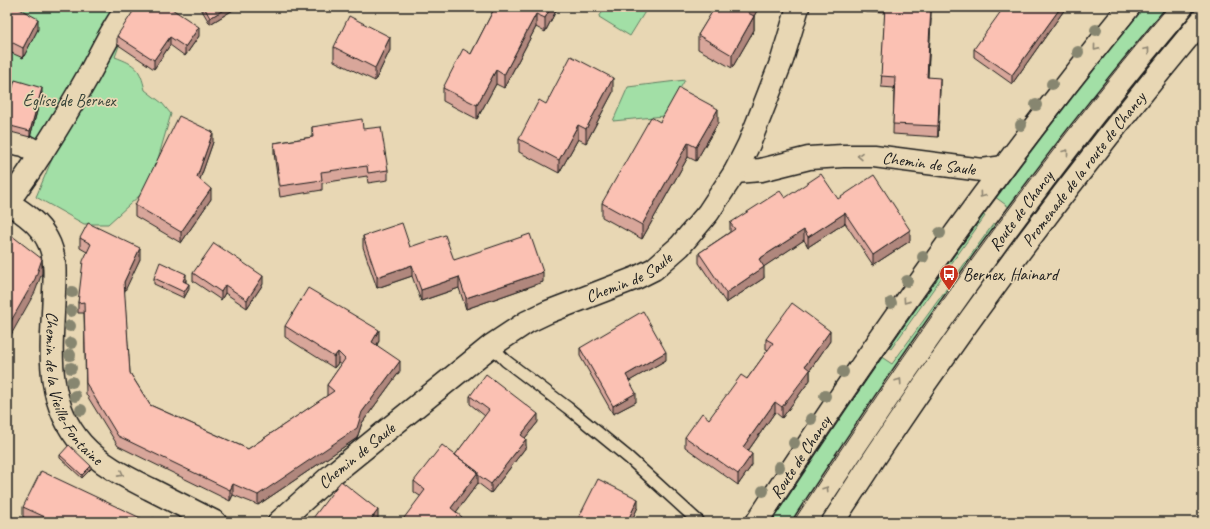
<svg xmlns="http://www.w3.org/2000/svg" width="1210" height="529" viewBox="0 0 1210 529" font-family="Caveat,sans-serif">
	<rect width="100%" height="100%" fill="#e8d7b4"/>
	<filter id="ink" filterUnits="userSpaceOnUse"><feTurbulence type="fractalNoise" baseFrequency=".025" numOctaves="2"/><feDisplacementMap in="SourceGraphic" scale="8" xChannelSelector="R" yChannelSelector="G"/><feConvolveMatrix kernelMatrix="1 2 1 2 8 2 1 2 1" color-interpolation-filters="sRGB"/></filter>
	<g filter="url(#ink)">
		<path fill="#a2dfa6" stroke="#5f7e61" d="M7 7H133L115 57C136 65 140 68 145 90L162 103 171 114 150 186 108 224H84L36 197 52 159 7 148Z
			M606 7H641L646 10 630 36 599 17Z
			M1139 7H1174L1013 210 991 194Z
			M685 80 664 116 613 121 628 87Z
			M979 212 985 216 891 349 884 344Z
			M994 223 1000 228 798 522H766L877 354 892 364Z"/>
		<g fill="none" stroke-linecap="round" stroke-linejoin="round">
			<g stroke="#1c1c1c" stroke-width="14">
				<path id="lane" d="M491 346 506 361 568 408 629 458 699 522"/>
			</g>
			<g stroke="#1c1c1c" stroke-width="25">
				<g id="street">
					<path d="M7 142 24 145 41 154"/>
					<path id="s1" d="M735 172 761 170 809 158 843 156H874L982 170 1004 167"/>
					<path id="s2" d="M8 203C23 212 39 223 47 239 56 255 55 274 54 292 52 346 43 400 82 444 101 465 126 477 150 489 172 500 193 511 215 522"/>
					<path id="s3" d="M279 522 334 473 491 346 527 322 548 312 636 278 654 269 680 246 708 213 735 172 749 144 782 60 798 7"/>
					<path id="s4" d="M833 522C945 346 1070 179 1203 19"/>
				</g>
			</g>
			<g stroke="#1c1c1c" stroke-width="25">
				<g id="secondary">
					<path d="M7 203C37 163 63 120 88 76 101 53 111 29 128 7"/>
					<path id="s5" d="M757 522C873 344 995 171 1129 7"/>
					<path id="s6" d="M805 522C921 344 1044 169 1182 7"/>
				</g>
			</g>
			<use href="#lane" stroke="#e8d7b4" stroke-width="11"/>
			<use href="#street" stroke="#e8d7b4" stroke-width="22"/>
			<use href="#secondary" stroke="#e8d7b4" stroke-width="22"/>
			<path stroke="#1c1c1c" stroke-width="1" d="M770 522C886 344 1009 171 1144 7
				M793 522C909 344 1031 170 1168 7"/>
		</g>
		<g fill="#878670">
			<circle cx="1096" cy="30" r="6"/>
			<circle cx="1078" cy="52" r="6"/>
			<circle cx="1052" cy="84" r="6"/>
			<circle cx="1036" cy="105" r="6"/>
			<circle cx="1021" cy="125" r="6"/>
			<circle cx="940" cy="233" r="6"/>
			<circle cx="923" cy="257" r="6"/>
			<circle cx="907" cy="281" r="6"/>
			<circle cx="72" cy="292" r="6"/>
			<circle cx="891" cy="303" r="6"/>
			<circle cx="71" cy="311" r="6"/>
			<circle cx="70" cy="326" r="6"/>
			<circle cx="71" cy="343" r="6"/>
			<circle cx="70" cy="355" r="6"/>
			<circle cx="71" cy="368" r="6"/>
			<circle cx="843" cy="372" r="6"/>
			<circle cx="72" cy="382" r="6"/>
			<circle cx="75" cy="396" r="6"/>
			<circle cx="825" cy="396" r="6"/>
			<circle cx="81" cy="410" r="6"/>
			<circle cx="811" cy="419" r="6"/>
			<circle cx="794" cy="443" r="6"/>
			<circle cx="779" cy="467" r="6"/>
			<circle cx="763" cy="491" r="6"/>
		</g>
		<path fill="#d8a69a" stroke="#1c1c1c" d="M7 7 38 29 23 58 7 51Z
			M200 7H238L210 24Z
			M315 7H321L320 10Z
			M495 7H558L545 32 536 27 504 88 496 84 477 119 443 101V88L471 54Z
			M712 7H759L754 16V30L732 68 698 49V35L713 11 712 10Z
			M866 7H905L931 19 928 77 940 88 938 137 893 134 894 88 881 87 885 13 866 12Z
			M1065 7V9L1012 84 974 57V49Z
			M117 36H199L185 56 170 45 154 69 117 44Z
			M334 47 390 50 375 81 334 61Z
			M613 92 586 143 578 139 559 173 519 152V139Z
			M42 93 30 137 7 131V100L9 101Z
			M660 122 718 123 696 161 688 157 642 239 602 217V203Z
			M312 127 363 129 388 170V180L368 183 367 176 322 183V190L280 197 274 153V143L312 137Z
			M213 142 200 179 211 199 181 243 135 216V205Z
			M838 199 910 241 873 265 845 223 808 247 804 240 763 267 764 278 726 303 699 263V253L730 232V223Z
			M363 236 410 247 454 260 543 282 466 309 459 288 421 301 412 276 377 288 363 247Z
			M80 238 140 259 124 291 130 373 150 405 248 449 327 396V385L341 365 338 363 334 368 285 337V326L379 341 377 345 400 371 362 423 357 438 258 505 233 495 230 501 118 446 86 394 84 313H78V303L87 252 80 248Z
			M193 273 263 284 247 308 225 293 221 300 193 281Z
			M154 278 186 280V282L189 289 184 298 154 284Z
			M766 339 830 341 810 370V380L782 418 775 412 748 451 752 465 738 485 685 447V437L709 419 747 379 768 350 766 349Z
			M580 348 666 360 629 381 636 402 613 414 580 356Z
			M470 396 538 422 525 438 526 447 491 493 478 483 456 512 462 522 420 496 414 492V481L455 455 485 416 470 404Z
			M60 455 91 469 82 478 60 458Z
			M23 507 149 522H34L23 517Z
			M638 507 631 522H579V517Z"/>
		<path fill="#b0877d" stroke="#1c1c1c" d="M228 7H238L210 24V18Z
			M551 7H558L545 32V18Z
			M751 7H759L748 27V13Z
			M1061 7H1065V9L1012 84V75Z
			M931 8V19L927 88V77Z
			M536 14V27L504 88V75Z
			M754 16V30L732 68V55Z
			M38 19V29L23 58V48Z
			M199 27V36L185 56V47Z
			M170 37V45L154 69V60Z
			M390 37V50L375 81V68Z
			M496 70V84L477 119V105Z
			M613 78V92L586 143V129Z
			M940 78V88L938 137V126Z
			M42 88V93L30 137V131Z
			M718 109V123L696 161V147Z
			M578 125V139L559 173V160Z
			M213 132V142L197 188V177Z
			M688 143V157L642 239V225Z
			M10 166V174L7 179V171Z
			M211 189V199L181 243V232Z
			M845 213V223L808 247V237Z
			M804 230V240L759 270V259Z
			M910 230V241L873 265V255Z
			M140 248V259L124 293V282Z
			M42 259V273L35 292 7 342V328Z
			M412 265V276L377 288V277Z
			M764 267V278L726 303V293Z
			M543 272V282L466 309V298Z
			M186 274V280L183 287V281Z
			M263 276V284L247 308V300Z
			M459 277V288L421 301V290Z
			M189 284V289L184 298V292Z
			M225 285V293L221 300V292Z
			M379 330V341L372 352V342Z
			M830 331V341L810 370V380L782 418V407L805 366Z
			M338 352V363L334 368V357Z
			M666 352V360L626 383V375Z
			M400 361V371L362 423 357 438 258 505V495L362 412Z
			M636 393V402L613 414V406Z
			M775 402V412L743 458V447Z
			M538 414V422L521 443V435Z
			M526 439V447L491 493V484Z
			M752 454V465L738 485V474Z
			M91 466V469L82 478V475Z
			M478 472V483L451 519V508Z
			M233 484V495L230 501V490Z
			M638 499V507L631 522H627Z
			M378 510V521L377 522H369Z
			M462 517V522H457Z"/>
		<path fill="#fbc1b3" stroke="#1c1c1c" d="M7 7H16L38 19 23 48 7 40Z
			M136 7H169L199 27 185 47 170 37 154 60 117 36Z
			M204 7H228L210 18Z
			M495 7H551L545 18 536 14 504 75 496 70 477 105 443 88 463 49 471 54Z
			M715 7H751L748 13 754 16 732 55 698 35Z
			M885 7H905L931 8 927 77 940 78 938 126 893 124 895 77 881 76Z
			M1004 7H1061L1012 75 974 49Z
			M349 16 390 37 375 68 334 47Z
			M571 56 613 78 586 129 578 125 559 160 519 139 539 100 546 104Z
			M15 80 42 88 30 131 7 125V100L9 101Z
			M679 88 718 109 696 147 688 143 642 225 602 203 651 117 660 122Z
			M179 116 213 132 197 177 211 189 181 232 135 205Z
			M362 119 363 129 381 127 388 170 368 173 367 166 321 172 322 180 280 186 274 143 313 137 312 127Z
			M7 166H10L7 171Z
			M821 174 838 199 874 175 910 230 873 255 845 213 808 237 804 230 759 259 764 267 726 293 699 253 735 229 730 223 780 191 785 198Z
			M88 223 140 248 124 282 130 373 150 405 248 449 334 391 327 385 345 359 338 352 334 357 285 326 308 288 379 330 372 342 400 361 362 412 357 428 258 495 233 484 230 490 118 436 86 383 84 302 78 303 83 261 91 244 80 238Z
			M402 223 410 247 445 235 454 260 530 234 543 272 466 298 459 277 421 290 412 265 377 277 363 236Z
			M7 232 42 259 35 279 7 328V271L8 270 7 269Z
			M214 243 263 276 247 300 225 285 221 292 193 273Z
			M160 262 186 274 183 281 189 284 184 292 154 278Z
			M792 303 830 331 805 366 810 370 782 407 775 402 743 447 752 454 738 474 685 437 702 413 709 419 741 375 747 379 773 343 766 339Z
			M643 311 666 352 626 375 636 393 613 406 580 348Z
			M486 374 538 414 521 435 526 439 491 484 478 475V472L455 455 489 410 470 396Z
			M69 445 91 466 82 475 60 455Z
			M442 445 478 472 451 508 462 517 457 522H401L425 490 414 481Z
			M41 471 149 522H56L23 507Z
			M598 479 638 499 627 522H582L583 519 579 517Z
			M341 481 378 510 369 522H310Z
			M153 518 163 522H151Z"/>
		<defs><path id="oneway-chevron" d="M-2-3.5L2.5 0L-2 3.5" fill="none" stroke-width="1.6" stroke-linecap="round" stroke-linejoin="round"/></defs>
		<g stroke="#8c8370">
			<use href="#oneway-chevron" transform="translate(1096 48) rotate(129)"/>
			<use href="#oneway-chevron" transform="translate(1147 50) rotate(-51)"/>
			<use href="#oneway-chevron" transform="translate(1066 152) rotate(-52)"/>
			<use href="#oneway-chevron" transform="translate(860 156) rotate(-179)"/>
			<use href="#oneway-chevron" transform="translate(982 195) rotate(126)"/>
			<use href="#oneway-chevron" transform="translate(906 301) rotate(125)"/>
			<use href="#oneway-chevron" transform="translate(899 381) rotate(-56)"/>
			<use href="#oneway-chevron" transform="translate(121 474) rotate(28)"/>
			<use href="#oneway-chevron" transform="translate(826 489) rotate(-57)"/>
		</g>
	</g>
	<defs>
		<g id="bus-pin" transform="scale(1)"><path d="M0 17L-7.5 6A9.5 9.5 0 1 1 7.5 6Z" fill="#c8321e" stroke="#e8d7b4"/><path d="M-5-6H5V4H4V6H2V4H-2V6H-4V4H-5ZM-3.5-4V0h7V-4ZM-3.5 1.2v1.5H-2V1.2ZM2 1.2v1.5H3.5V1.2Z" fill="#fff"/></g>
	</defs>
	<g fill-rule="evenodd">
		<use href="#bus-pin" x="949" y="274"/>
	</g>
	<g text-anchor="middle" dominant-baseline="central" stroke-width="3.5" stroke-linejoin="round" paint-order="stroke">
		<g font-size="17" fill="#374338" stroke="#e8d7b4">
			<text x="69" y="100">Église de Bernex</text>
		</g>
		<g font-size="17" fill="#1c1c1c" stroke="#e8d7b4">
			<text stroke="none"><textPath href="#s1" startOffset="196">Chemin de Saule</textPath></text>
			<text stroke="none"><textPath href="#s4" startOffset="433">Promenade de la route de Chancy</textPath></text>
			<text stroke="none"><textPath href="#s6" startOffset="379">Route de Chancy</textPath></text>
			<text stroke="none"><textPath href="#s3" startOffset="430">Chemin de Saule</textPath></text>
			<text stroke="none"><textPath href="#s2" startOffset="210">Chemin de la Vieille-Fontaine</textPath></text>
			<text stroke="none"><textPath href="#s3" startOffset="102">Chemin de Saule</textPath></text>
			<text stroke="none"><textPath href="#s5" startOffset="78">Route de Chancy</textPath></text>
		</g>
		<g font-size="17" fill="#1c1c1c" stroke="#e8d7b4" text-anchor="start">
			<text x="963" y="274">Bernex, Hainard</text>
		</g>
	</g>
	<rect width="1210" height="529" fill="none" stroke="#e8d7b4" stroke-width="24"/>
	<rect x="12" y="12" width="1186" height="505" fill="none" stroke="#1c1c1c" stroke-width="1.5" filter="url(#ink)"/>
</svg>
